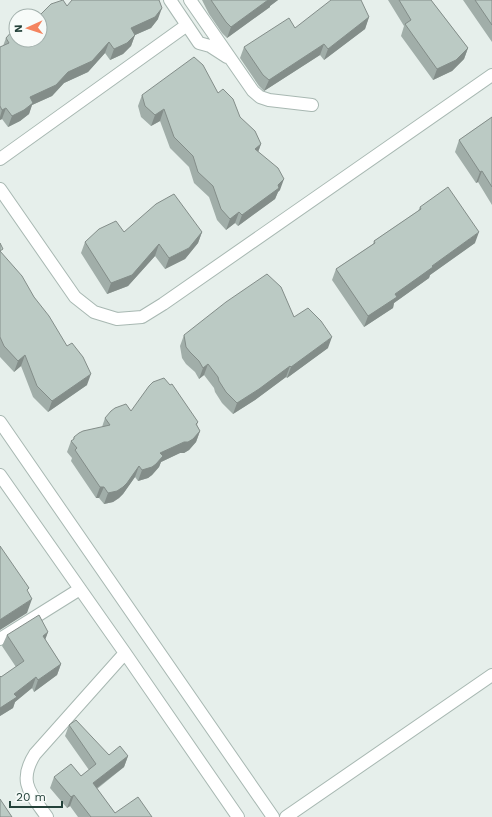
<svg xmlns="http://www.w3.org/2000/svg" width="492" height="817" viewBox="0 0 492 817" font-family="'Work Sans',sans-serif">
	<rect width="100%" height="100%" fill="#e6efeb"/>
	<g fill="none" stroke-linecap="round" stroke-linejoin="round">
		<g stroke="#a8b8b2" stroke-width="14">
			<path id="minor" d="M170 0 199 43 210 46 227 57
				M190 0 253 91 260 97 269 100 312 105
				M0 159 187 25
				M0 189 75 297 94 312 117 319 142 317 163 304 492 75
				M0 422 273 817
				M0 475 125 653 238 817
				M0 639 80 589
				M47 817C31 794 17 782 35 754L125 653
				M286 817 492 675"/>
		</g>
		<use href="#minor" stroke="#fff" stroke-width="12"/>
	</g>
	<path fill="#a1aea9" d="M202 0H278L270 6V7L227 38 222 33 209 14Z
		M388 0H431L468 48 464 59 452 71 433 80 401 36 404 26Z
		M463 0H492V42Z
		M67 6 158 19 151 28 135 35 131 46 123 54 110 60 105 53 88 72 64 83 52 96 32 105 29 114 20 121 8 127 2 119 0 120V47L3 46 6 38Z
		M369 17 365 29 324 60 320 55 264 91 259 86 240 58 244 47 295 28Z
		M218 93 240 117 261 144 258 152 280 190 278 192 275 199 238 226 235 223 226 230 217 220 209 197 194 183 189 167 170 148 160 121 151 126 141 117 138 106 142 95Z
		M492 117V205L478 182 476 183 455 152 459 140Z
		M420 207 475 243 430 275 429 278 394 303 393 308 364 327 332 280 336 269 373 244 374 241 418 211Z
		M124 232H202L198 243 185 259 165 269 155 256 128 286 107 294 81 253 85 242Z
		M0 243 1 253 34 297 87 385 48 412 33 397 21 366 14 372 0 357Z
		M294 317 328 348 287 378 286 377 255 400 233 414 222 403 215 392 214 388 204 375 199 379 195 372 186 364 182 358 180 346 184 335Z
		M131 411 198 422 197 425 200 431 196 442 189 450 184 453H180L161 462 159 467 152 475 148 478 138 481 135 477 123 494 119 498 113 502 104 504 99 498H96L71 461 72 458 67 452 71 441 73 440 74 437 102 427 105 418Z
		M48 632 45 639 61 664 57 675 34 692 32 688 15 702 13 708 0 716V676L1 677 16 667 2 646 7 635Z
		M69 725 109 755 128 756 124 767 97 789 115 813 152 817H78L70 806 67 808 50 788 54 777 81 776 89 770 65 736Z"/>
	<path fill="#838d89" d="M268 0H278L270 6V7L227 38 231 27Z
		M162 8 158 19 151 28 135 35 131 46 123 54 110 60 114 49 131 28Z
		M369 17 365 29 324 60 328 49Z
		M109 42 105 53 88 72 64 83 52 96 32 105 29 114 20 121 8 127 12 116 30 97 68 72Z
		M324 44 320 55 264 91 269 80Z
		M468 48 464 59 452 71 433 80 437 69Z
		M6 108 2 119 0 120V117L2 110Z
		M164 109 160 121 151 126 155 115Z
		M261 144 257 155 255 149Z
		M482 171 478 182 476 183 480 172Z
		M284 179 280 190 278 192 275 199 238 226 242 215 278 185Z
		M239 212 235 223 226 230 230 219Z
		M202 232 198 243 185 259 165 269 169 258Z
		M479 232 475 243 430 275 429 278 394 303 393 308 364 327 368 316 395 294 432 266Z
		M159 244 155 256 128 286 107 294 111 283Z
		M332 337 328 348 287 378 291 367Z
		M25 355 21 366 14 372 18 361Z
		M208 364 204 375 199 379 203 368Z
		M290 366 286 377 255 400 233 414 237 403Z
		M91 374 87 385 48 412 52 401Z
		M200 431 196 442 189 450 184 453H180L161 462 159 467 152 475 148 478 138 481 142 470 160 453 184 442Z
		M139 466 135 477 123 494 119 498 113 502 104 504 108 493Z
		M100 487H104L99 498H96Z
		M32 599 27 613 0 630V620L1 619Z
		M48 632 44 643 43 636Z
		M61 664 57 675 34 692 38 680Z
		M36 677 32 688 15 702 13 708 0 716V708L14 694Z
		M128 756 124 767 89 794 93 783Z
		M74 795 70 806 67 808 71 797Z"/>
	<path fill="#bbcac4" stroke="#838d89" d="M63 0 67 6 72 0H159L162 8 155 17 131 28 135 35 127 43 114 49 109 42 92 61 68 72 56 85 30 97 33 103 24 110 12 116 6 108 2 110 0 106V47L9 43 6 38 14 29H16V40H40V16H39L51 4Z
		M211 0H268L231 27 226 22Z
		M331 0H361L369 17 328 49 324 44 269 80 263 75 244 47 289 18 295 28Z
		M399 0H431L468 48 456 60 437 69 405 24 411 20Z
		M475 0H492V25Z
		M194 57 203 65 218 93 223 89 233 99 240 117 255 131 261 144 255 149 278 168 284 179 278 185 279 188 242 215 239 212 230 219 221 209 213 186 198 172 193 156 174 137 164 109 155 115 145 106 142 95Z
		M492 117V187L482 171 480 172 459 140Z
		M448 187 479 232 432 266 433 267 395 294 397 297 368 316 336 269 375 243 374 241 421 209 420 207Z
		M174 194 202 232 189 248 169 258 159 244 132 275 111 283 85 242 99 229 116 221 124 232 156 204Z
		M0 243 3 249 0 251Z
		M0 251 22 276 34 297 49 316 67 346 72 343 83 357 91 374 52 401 37 386 25 355 18 361 4 346 0 337Z
		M267 274 281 287 294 317 308 308 321 321 332 337 291 367 290 366 259 389 237 403 226 392 219 381 218 377 208 364 203 368 199 361 190 352 186 347 184 335 226 302Z
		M164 378 170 385 172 384 198 422 196 424 200 431 193 439 188 442H184L160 453 163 456 156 464 152 467 142 470 139 466 127 483 123 487 117 491 108 493 104 487H100L75 450 77 448 71 441 74 439V437L79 433 83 431 110 425 105 418 111 411 115 408 126 404 131 411 149 386 153 382Z
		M0 546 29 588 27 590 32 599 1 619 0 620Z
		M39 615 48 632 43 636 61 664 38 680 36 677 14 694 17 697 0 708V676L1 677 24 661 7 635Z
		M76 720 109 755 120 746 128 756 93 783 115 813 138 797 152 817H91L74 795 71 797 54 777 71 764 81 776 96 764 69 725Z
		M0 799 12 817H0Z"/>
	<g transform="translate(28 28) rotate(267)"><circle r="19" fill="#f7fbf9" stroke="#a3b1ad"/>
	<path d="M0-3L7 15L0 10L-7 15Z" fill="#f4845f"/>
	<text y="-6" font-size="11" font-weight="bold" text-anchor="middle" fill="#24423a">N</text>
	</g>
	<path d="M10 801v6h52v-6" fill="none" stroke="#24423a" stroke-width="2"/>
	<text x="16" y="801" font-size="12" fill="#24423a" stroke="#f7fbf9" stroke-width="3" paint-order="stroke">20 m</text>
</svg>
